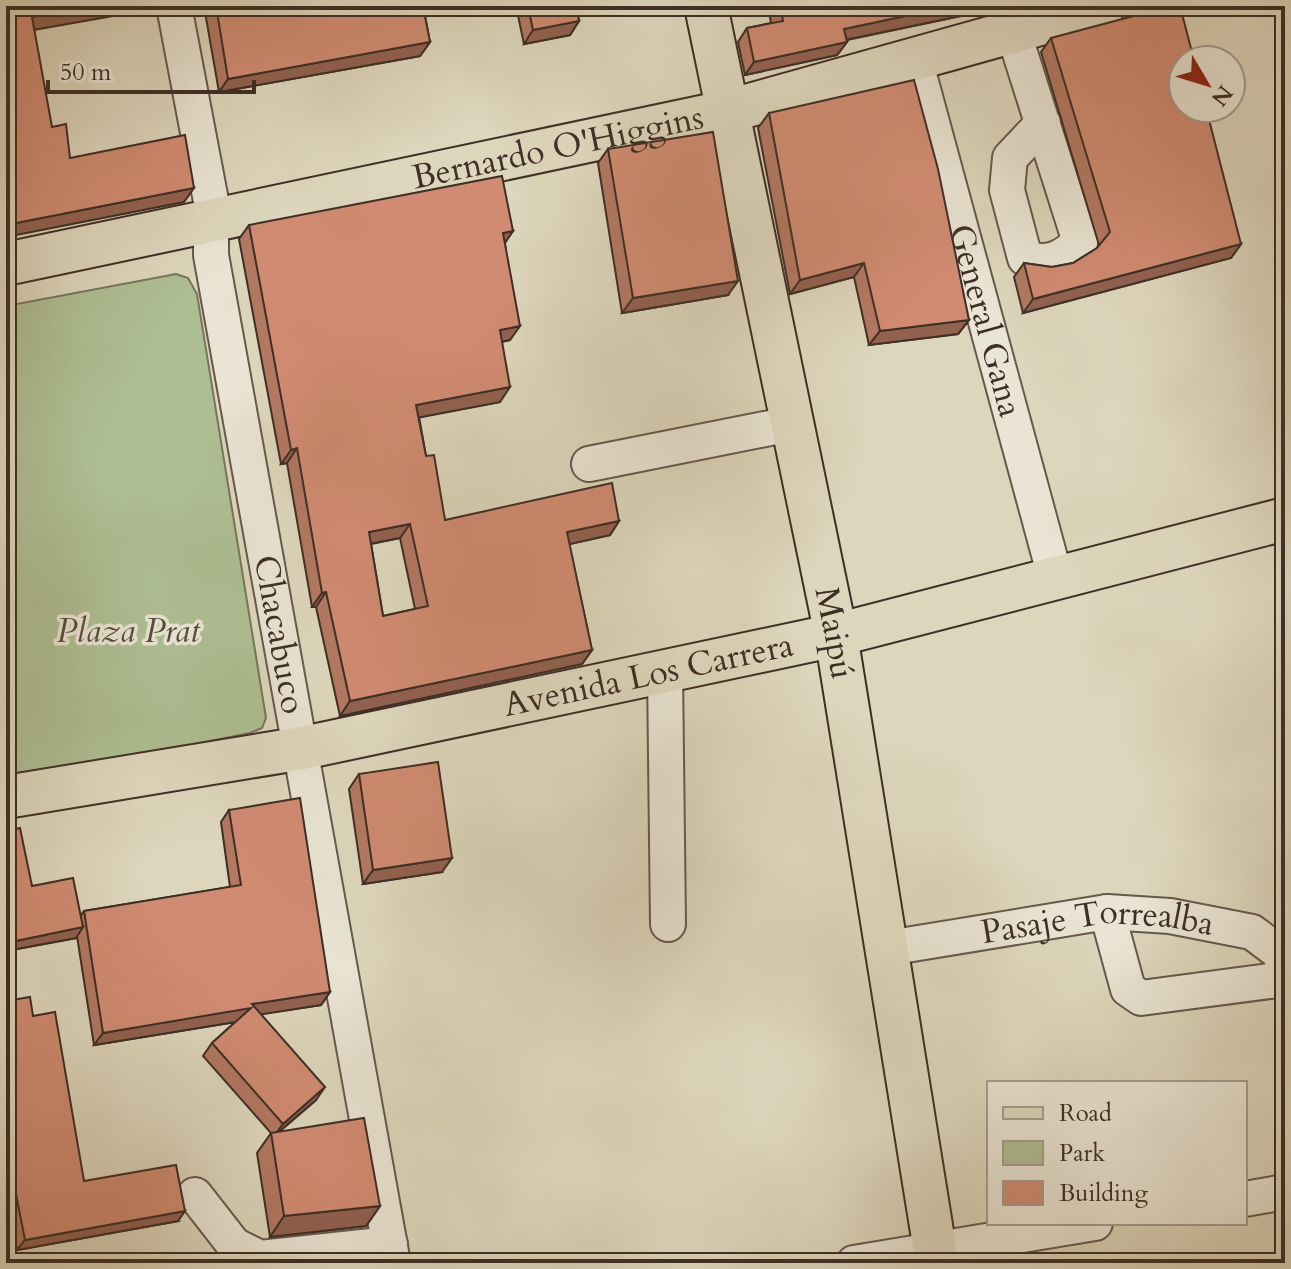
<svg xmlns="http://www.w3.org/2000/svg" width="1291" height="1269" viewBox="0 0 1291 1269" font-family="Cardo,serif">
	<rect width="100%" height="100%" fill="#ddd6bc"/>
	<filter id="stains"><feTurbulence type="fractalNoise" baseFrequency=".0025" numOctaves="4"/><feColorMatrix values="0 0 0 0 .2 0 0 0 0 .09 0 0 0 0 .02 0 0 0 .5 -.17"/></filter>
	<radialGradient id="worn" r=".72"><stop offset=".6" stop-color="#630" stop-opacity="0"/><stop offset="1" stop-color="#630" stop-opacity=".3"/></radialGradient>
	<path fill="#aebe93" stroke="#76765c" stroke-width="2" d="M176 274 188 278 197 294 266 718 262 728 250 733 6 782V306Z"/>
	<g fill="none" stroke-linecap="round" stroke-linejoin="round">
		<g stroke="#66594c" stroke-width="38">
			<g id="minor">
				<path id="s1" d="M174 6 211 201V255L393 1263"/>
				<path d="M1013 31 1080 242C1063 258 1048 266 1025 258L1007 190 1010 158 1043 123"/>
				<path id="s2" d="M915 60 1056 580"/>
				<path d="M589 464 790 424"/>
				<path d="M665 671 668 924"/>
				<path d="M1107 912 1128 989 1141 998 1285 979"/>
				<path id="s3" d="M888 948 1107 912 1170 916 1252 932 1280 953 1285 972"/>
				<path d="M195 1195 234 1245 260 1258 390 1244"/>
				<path d="M1245 1199 1285 1192"/>
				<path d="M854 1263 1095 1223"/>
			</g>
		</g>
		<g stroke="#3e2f26" stroke-width="46">
			<g id="major">
				<path id="s4" d="M706 6 836 635 937 1263"/>
				<path id="s5" d="M6 264 725 112 1104 6"/>
				<path id="s6" d="M6 797 303 748 836 635 1285 519"/>
			</g>
		</g>
		<use href="#minor" stroke="#e9e4d3" stroke-width="34"/>
		<use href="#major" stroke="#ddd6bc" stroke-width="42"/>
	</g>
	<path fill="#b37862" stroke="#3e2f26" stroke-width="2" fill-rule="evenodd" d="M209 6H423L430 42 420 56 219 92 205 12Z
		M516 6H576L579 21 570 35 524 44Z
		M768 6H996L994 9 847 40V42L837 55 745 75 738 42 747 28 771 23Z
		M1051 38 1241 244 1231 258 1023 313 1014 277 1024 263 1052 267 1073 263 1097 248 1099 245 1041 52Z
		M769 113 969 320 958 334 869 345 854 277 790 294 758 128Z
		M608 149 728 295 622 313 598 163Z
		M249 225 513 231 505 242 510 340 502 342 500 402 419 417 426 456 445 520 619 521 610 535 569 544 592 650 582 664 340 716 316 607H312L287 463 281 464 239 239ZM400 538 415 609 383 616 371 544Z
		M359 774 442 872 363 884 349 789Z
		M229 810 330 992 321 1005 260 1014 316 1100 279 1132 380 1206 366 1226 270 1237 257 1153 271 1133 203 1056 212 1043 235 1022 94 1045 77 936 76 938 6 951V831L32 886 81 915 84 911 230 887 221 822Z
		M6 1001 33 1016 84 1181 178 1221 17 1250 6 1190Z"/>
	<path fill="#926150" stroke="#3e2f26" stroke-width="2" d="M96 6H139L135 12 22 32 32 17Z
		M952 6H996L994 9 835 42 844 29Z
		M579 21 570 35 524 44 533 30Z
		M430 42 420 56 219 92 228 79Z
		M847 42 837 55 745 75 754 62Z
		M194 188 184 202 6 237V225Z
		M513 231 503 246V233Z
		M1241 244 1231 258 1023 313 1033 299Z
		M864 263 854 277 790 294 800 280Z
		M738 281 728 295 622 313 633 298Z
		M969 320 958 334 869 345 880 331Z
		M520 326 510 340 490 344 500 330Z
		M510 387 500 402 406 420 416 405Z
		M297 448 287 463 281 464 291 450Z
		M619 521 610 535 557 547 567 532Z
		M410 524 400 538 359 546 369 532Z
		M326 592 316 607H312L322 593Z
		M592 650 582 664 340 716 350 701Z
		M452 858 442 872 363 884 373 870Z
		M83 927 76 938 6 951V943Z
		M330 992 321 1005 245 1017 242 1021 94 1045 103 1033 252 1004Z
		M325 1087 316 1100 274 1136 283 1124Z
		M380 1206 366 1226 270 1237 284 1216Z
		M185 1211 178 1221 17 1250 25 1240Z"/>
	<path fill="#d08b72" stroke="#3e2f26" stroke-width="2" fill-rule="evenodd" d="M6 6H96L32 17 52 127 66 124 70 158 185 135 194 188 6 225Z
		M216 6H423L430 42 228 79Z
		M528 6H576L579 21 533 30Z
		M780 6H952L844 29 847 42 754 62 747 28 783 21Z
		M1171 6H1180L1194 60H1183V108H1206L1241 244 1033 299 1024 263 1052 267 1073 263 1097 248 1110 232 1051 38Z
		M914 80 938 169 969 320 880 331 864 263 800 280 769 113Z
		M713 132 738 281 633 298 608 149Z
		M502 176 513 231 503 233 520 326 500 330 510 387 416 405 426 456 434 455 445 520 612 483 619 521 567 532 592 650 350 701 326 592 322 593 297 448 291 450 249 225ZM410 524 428 606 383 616 369 532Z
		M438 762 452 858 373 870 359 774Z
		M300 798 330 992 252 1004 325 1087 283 1124 212 1043 251 1008 103 1033 84 911 241 885 229 810Z
		M20 828 32 886 73 878 83 927 6 943V831Z
		M30 997 33 1016 55 1012 84 1181 176 1165 185 1211 25 1240 6 1143V1001Z
		M364 1118 380 1206 284 1216 271 1133Z
		M226 1255 228 1263H188Z"/>
	<g text-anchor="middle" dominant-baseline="central" stroke-width="7" stroke-linejoin="round" paint-order="stroke">
		<g font-size="34" fill="#3e2f26" stroke="#e9e4d3">
			<text stroke="none"><textPath href="#s5" startOffset="564">Bernardo O'Higgins</textPath></text>
			<text stroke="none"><textPath href="#s2" startOffset="270">General Gana</textPath></text>
			<text stroke="none"><textPath href="#s4" startOffset="640">Maipú</textPath></text>
			<text stroke="none"><textPath href="#s1" startOffset="638">Chacabuco</textPath></text>
			<text stroke="none"><textPath href="#s6" startOffset="654">Avenida Los Carrera</textPath></text>
			<text stroke="none"><textPath href="#s3" startOffset="212">Pasaje Torrealba</textPath></text>
		</g>
		<g font-size="34" font-style="italic" fill="#544c3c" stroke="#e9e4d3">
			<text x="128" y="631">Plaza Prat</text>
		</g>
	</g>
	<rect width="1291" height="1269" fill="none" stroke="#ddd6bc" stroke-width="32"/>
	<rect x="8" y="8" width="1275" height="1253" fill="none" stroke="#3e2f26" stroke-width="4"/>
	<rect x="16" y="16" width="1259" height="1237" fill="none" stroke="#3e2f26" stroke-width="2"/>
	<rect x="987" y="1081" width="260" height="144" fill="#e9e4d3" stroke="#a59c8e" stroke-width="2"/>
	<rect x="1003" y="1107" width="40" height="12" fill="#ddd6bc" stroke="#a59c8e" stroke-width="2"/>
	<text x="1059" y="1121" font-size="24" fill="#3e2f26">Road</text>
	<rect x="1003" y="1141" width="40" height="24" fill="#aebe93" stroke="#a59c8e" stroke-width="2"/>
	<text x="1059" y="1161" font-size="24" fill="#3e2f26">Park</text>
	<rect x="1003" y="1181" width="40" height="24" fill="#d08b72" stroke="#a59c8e" stroke-width="2"/>
	<text x="1059" y="1201" font-size="24" fill="#3e2f26">Building</text>
	<g transform="translate(1207 84) rotate(128)"><circle r="38" fill="#e9e4d3" stroke="#a59c8e" stroke-width="2"/>
	<path d="M0-6L14 30L0 20L-14 30Z" fill="#8f2418"/>
	<text y="-12" font-size="22" font-weight="bold" text-anchor="middle" fill="#3e2f26">N</text>
	</g>
	<path d="M48 80v12h206v-12" fill="none" stroke="#3e2f26" stroke-width="4"/>
	<text x="60" y="80" font-size="24" fill="#3e2f26" stroke="#e9e4d3" stroke-width="6" paint-order="stroke">50 m</text>
	<rect width="100%" height="100%" filter="url(#stains)"/>
	<rect width="100%" height="100%" fill="url(#worn)"/>
</svg>
